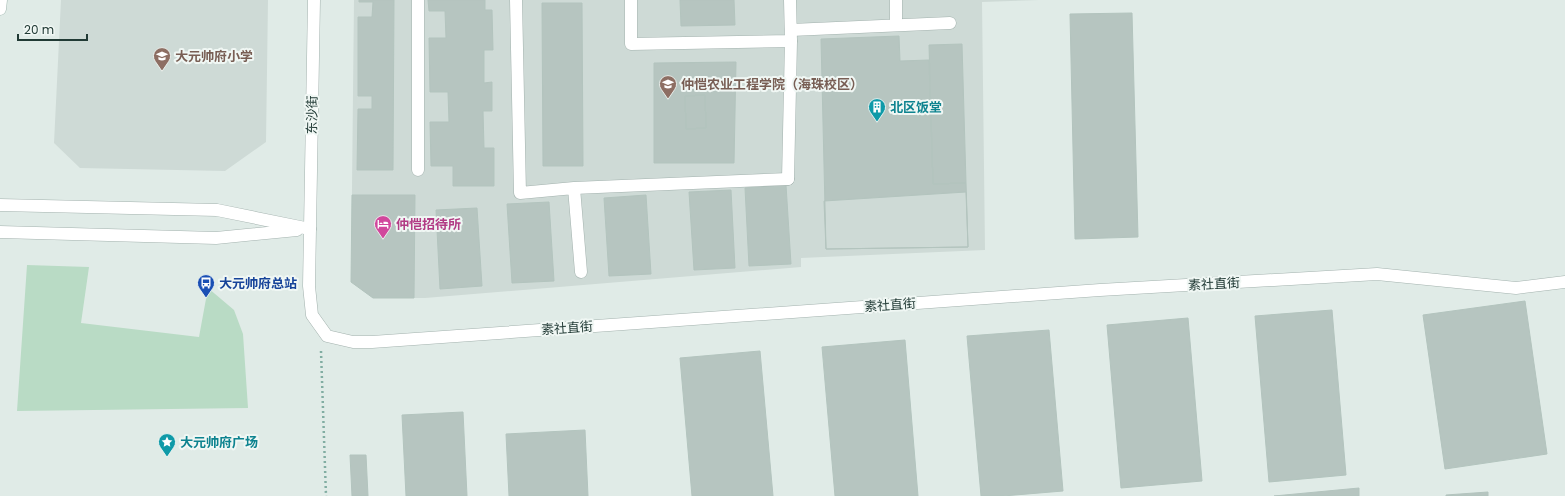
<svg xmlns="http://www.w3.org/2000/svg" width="1565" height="496" viewBox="0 0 1565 496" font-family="Poppins,'Noto Sans SC',sans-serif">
	<rect width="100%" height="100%" fill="#e0ebe7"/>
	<path fill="#cedad6" d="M61 0H268L266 142 225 171 80 168 54 143Z
		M354 0H1039L982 2 985 250 801 258V267L425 298H373L351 282Z"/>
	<path fill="#b9dbc5" d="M27 265 89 267 81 323 199 337 208 288 234 310 243 334 248 408 17 411Z"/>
	<path fill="#b6c5c0" stroke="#b3c4be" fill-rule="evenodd" d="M359 0H394L393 170H357L358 109H372V96H358V17H372L373 2H359Z
		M428 0H485V10H492L493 50H484V83L492 82V111H483L484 148H494V186H453V166H431L430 122H449L448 92H430L429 38H446L445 11H429Z
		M680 0H734L735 25 681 26Z
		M542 3H582L583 166H543Z
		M1132 13 1138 237 1075 239 1070 14Z
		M899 36 900 61 929 60 933 184 966 183 968 247 826 249 821 39Z
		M962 44 966 183 933 184 929 45Z
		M736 62 734 163H654V63ZM705 95 706 128 686 129 685 96Z
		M705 95 706 128 686 129 685 96Z
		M786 185 791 264 749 266 745 188Z
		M731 190 735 268 694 270 689 192Z
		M966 192 968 247 826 249 824 201Z
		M352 195H415L414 298H373L351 282Z
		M646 195 651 274 609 276 604 198Z
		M549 202 554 281 512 283 507 204Z
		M477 208 482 286 440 289 436 210Z
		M1525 301 1547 454 1445 469 1423 315Z
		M1332 310 1346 475 1269 482 1255 316Z
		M1188 318 1202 481 1121 488 1107 325Z
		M1049 330 1063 491 1003 496H981L967 336Z
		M905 340 918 496H835L822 347Z
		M760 351 773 496H692L680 358Z
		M463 412 467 496H406L402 415Z
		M585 430 588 496H509L506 434Z
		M350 455H366L368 496H352Z
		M1359 488V496H1274Z
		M1488 492V496H1446V495Z"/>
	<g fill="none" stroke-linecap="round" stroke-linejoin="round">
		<g stroke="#a3b2ae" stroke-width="13">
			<path id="service" d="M418 0V170
				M516 0 520 193 574 188 788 179
				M631 0V44L791 41
				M896 0V25
				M791 30 950 23
				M574 188 581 272"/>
		</g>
		<g stroke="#a3b2ae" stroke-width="13">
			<path id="minor" d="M314 0 309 286 312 315 327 336 353 342H372L1100 290 1377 274 1516 288 1565 282
				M788 179 791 41 790 0"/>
		</g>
		<g stroke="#a3b2ae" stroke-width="13">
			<path id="tertiary" d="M0 205 217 210 310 229
				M0 232 216 238 297 230"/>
		</g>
		<g stroke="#9fb6af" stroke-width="13">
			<path id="secondary" d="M0 9 1 0"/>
		</g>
		<path stroke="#81ada2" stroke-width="2.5" stroke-dasharray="2 3" stroke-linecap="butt" d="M321 351 326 496"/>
		<use href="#service" stroke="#fff" stroke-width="12"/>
		<use href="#minor" stroke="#fff" stroke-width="12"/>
		<use href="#tertiary" stroke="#fff" stroke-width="12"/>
		<use href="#secondary" stroke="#fff" stroke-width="12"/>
	</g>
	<defs>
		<g id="school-pin" transform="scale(0.9)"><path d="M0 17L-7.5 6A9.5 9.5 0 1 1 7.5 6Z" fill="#8d6e63" stroke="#f0f7f4"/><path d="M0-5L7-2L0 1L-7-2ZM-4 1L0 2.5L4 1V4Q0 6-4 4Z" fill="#fff"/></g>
		<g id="university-pin" transform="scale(0.9)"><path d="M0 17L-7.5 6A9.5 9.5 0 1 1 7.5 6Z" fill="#8d6e63" stroke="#f0f7f4"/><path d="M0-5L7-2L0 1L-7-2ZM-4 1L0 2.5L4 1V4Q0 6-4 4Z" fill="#fff"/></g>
		<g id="building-pin" transform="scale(0.9)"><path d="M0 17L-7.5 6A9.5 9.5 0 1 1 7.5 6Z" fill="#0f9aa8" stroke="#f0f7f4"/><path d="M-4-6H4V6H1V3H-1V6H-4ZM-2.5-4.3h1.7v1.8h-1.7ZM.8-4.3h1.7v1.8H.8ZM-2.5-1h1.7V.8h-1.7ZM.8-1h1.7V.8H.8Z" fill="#fff"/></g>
		<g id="hotel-pin" transform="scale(0.9)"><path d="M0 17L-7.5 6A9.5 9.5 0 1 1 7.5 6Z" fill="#d1479c" stroke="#f0f7f4"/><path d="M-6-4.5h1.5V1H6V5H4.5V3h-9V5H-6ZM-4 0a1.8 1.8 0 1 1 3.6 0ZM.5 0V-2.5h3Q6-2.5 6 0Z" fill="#fff"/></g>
		<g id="bus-pin" transform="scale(0.9)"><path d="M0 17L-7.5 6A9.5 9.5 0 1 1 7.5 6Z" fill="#1a4fb4" stroke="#f0f7f4"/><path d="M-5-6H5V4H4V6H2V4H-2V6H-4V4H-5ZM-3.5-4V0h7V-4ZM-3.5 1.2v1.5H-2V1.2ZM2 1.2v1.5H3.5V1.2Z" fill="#fff"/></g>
		<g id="sight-pin" transform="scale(0.9)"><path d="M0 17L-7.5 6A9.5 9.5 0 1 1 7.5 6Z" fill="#0f9aa8" stroke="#f0f7f4"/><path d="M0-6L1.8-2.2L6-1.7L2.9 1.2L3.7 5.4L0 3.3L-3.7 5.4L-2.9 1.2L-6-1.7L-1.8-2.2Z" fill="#fff"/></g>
	</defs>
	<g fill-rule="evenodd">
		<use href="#school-pin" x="162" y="56"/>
		<use href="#university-pin" x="668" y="84"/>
		<use href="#building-pin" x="877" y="107"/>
		<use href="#hotel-pin" x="383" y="224"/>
		<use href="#bus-pin" x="206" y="283"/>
		<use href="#sight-pin" x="167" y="442"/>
	</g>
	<g text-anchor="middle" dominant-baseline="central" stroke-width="4" stroke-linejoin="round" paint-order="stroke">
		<g font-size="13" font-weight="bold" fill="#785e54" stroke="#f0f7f4" text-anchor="start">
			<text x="175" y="56">大元帅府小学</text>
			<text x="681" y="84">仲恺农业工程学院（海珠校区）</text>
		</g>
		<g font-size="13" font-weight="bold" fill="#0d838f" stroke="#f0f7f4" text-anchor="start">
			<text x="890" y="107">北区饭堂</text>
			<text x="180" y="442">大元帅府广场</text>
		</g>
		<g font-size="13" fill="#213a35" stroke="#f0f7f4">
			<text transform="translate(312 115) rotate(-89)">东沙街</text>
			<text transform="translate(1214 284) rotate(-3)">素社直街</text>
			<text transform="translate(890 305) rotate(-4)">素社直街</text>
			<text transform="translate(567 328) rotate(-4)">素社直街</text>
		</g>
		<g font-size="13" font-weight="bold" fill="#b23c85" stroke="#f0f7f4" text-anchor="start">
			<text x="396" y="224">仲恺招待所</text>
		</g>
		<g font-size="13" font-weight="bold" fill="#164399" stroke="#f0f7f4" text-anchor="start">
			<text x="219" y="283">大元帅府总站</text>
		</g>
	</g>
	<path d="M18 34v6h69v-6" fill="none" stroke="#213a35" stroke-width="2"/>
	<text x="24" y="34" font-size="12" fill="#213a35" stroke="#f0f7f4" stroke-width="3" paint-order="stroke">20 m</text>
</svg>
